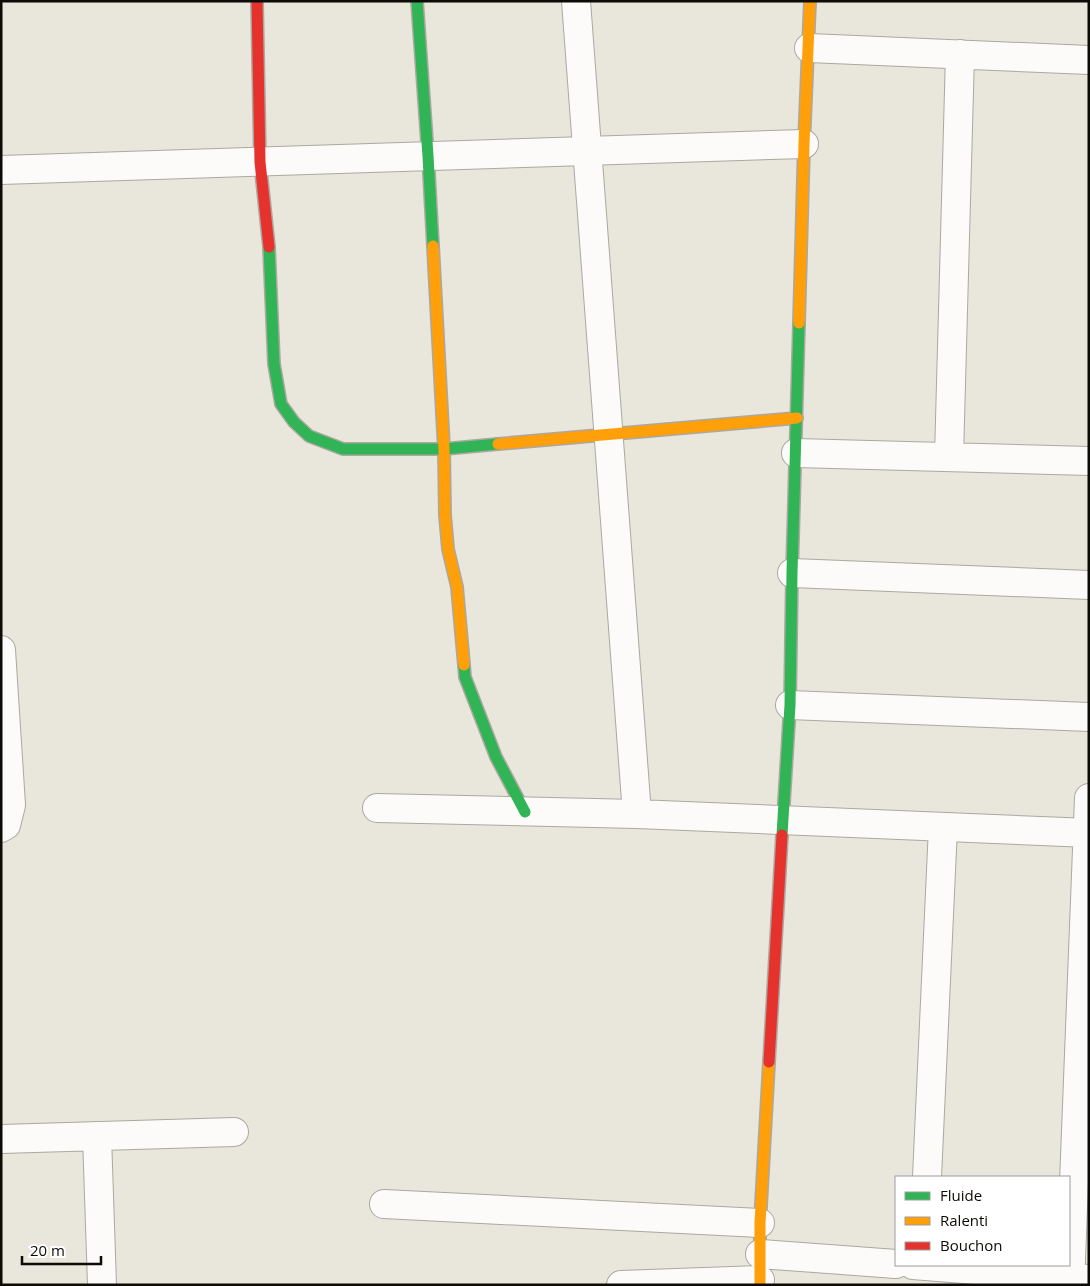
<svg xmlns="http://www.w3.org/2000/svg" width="1090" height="1286" viewBox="0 0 1090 1286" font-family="'Open Sans',sans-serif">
	<rect width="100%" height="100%" fill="#e9e6dc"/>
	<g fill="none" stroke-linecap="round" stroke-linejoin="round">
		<g stroke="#aba8a1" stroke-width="30">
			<path id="street" d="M576 1 637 814
				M809 48 1089 60
				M1 170 804 144
				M796 453 1089 461
				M949 457 960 54
				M792 573 1089 585
				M1 650 11 805 6 825 1 828
				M790 705 1089 717
				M377 808 637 814 1089 833
				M97 1136 102 1285
				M1 1139 234 1132
				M927 1177 943 827
				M384 1204 760 1223
				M760 1254 896 1264
				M913 1265 1089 1279
				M621 1285 760 1280
				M1070 1285 1089 798"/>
		</g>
		<g stroke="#aba8a1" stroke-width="14">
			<path id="fast" d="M417 1 428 156 433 246
				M269 247 274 364 281 404 294 422 309 436 343 449H444L498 444
				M464 665 465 677 496 757 525 812
				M782 835 790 705 792 573 799 323"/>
		</g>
		<g stroke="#aba8a1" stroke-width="14">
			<path id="slow" d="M433 246 444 449 445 515 448 549 457 587 464 665
				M799 323 804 144 810 1
				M498 444 797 418
				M760 1285V1223L769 1062"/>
		</g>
		<g stroke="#aba8a1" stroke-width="14">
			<path id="jam" d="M257 1 260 162 269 247
				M769 1062 782 835"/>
		</g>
		<use href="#street" stroke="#fcfbfa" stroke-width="28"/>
		<use href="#fast" stroke="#30b455" stroke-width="11"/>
		<use href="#slow" stroke="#ff9f0a" stroke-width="11"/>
		<use href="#jam" stroke="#e5322d" stroke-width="11"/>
	</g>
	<rect width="1090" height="1286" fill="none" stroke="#0d0b06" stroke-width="5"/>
	<rect x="895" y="1176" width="175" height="90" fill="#ffffff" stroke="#9e9d9b"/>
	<rect x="905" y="1192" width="25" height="8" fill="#30b455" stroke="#9e9d9b"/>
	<text x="940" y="1201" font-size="15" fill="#0d0b06">Fluide</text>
	<rect x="905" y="1217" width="25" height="8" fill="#ff9f0a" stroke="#9e9d9b"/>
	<text x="940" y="1226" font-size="15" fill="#0d0b06">Ralenti</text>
	<rect x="905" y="1242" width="25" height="8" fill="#e5322d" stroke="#9e9d9b"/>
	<text x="940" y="1251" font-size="15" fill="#0d0b06">Bouchon</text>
	<path d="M22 1256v8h79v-8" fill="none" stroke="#0d0b06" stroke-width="2.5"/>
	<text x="30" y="1256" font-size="15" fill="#0d0b06" stroke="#ffffff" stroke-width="4" paint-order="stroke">20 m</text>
</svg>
